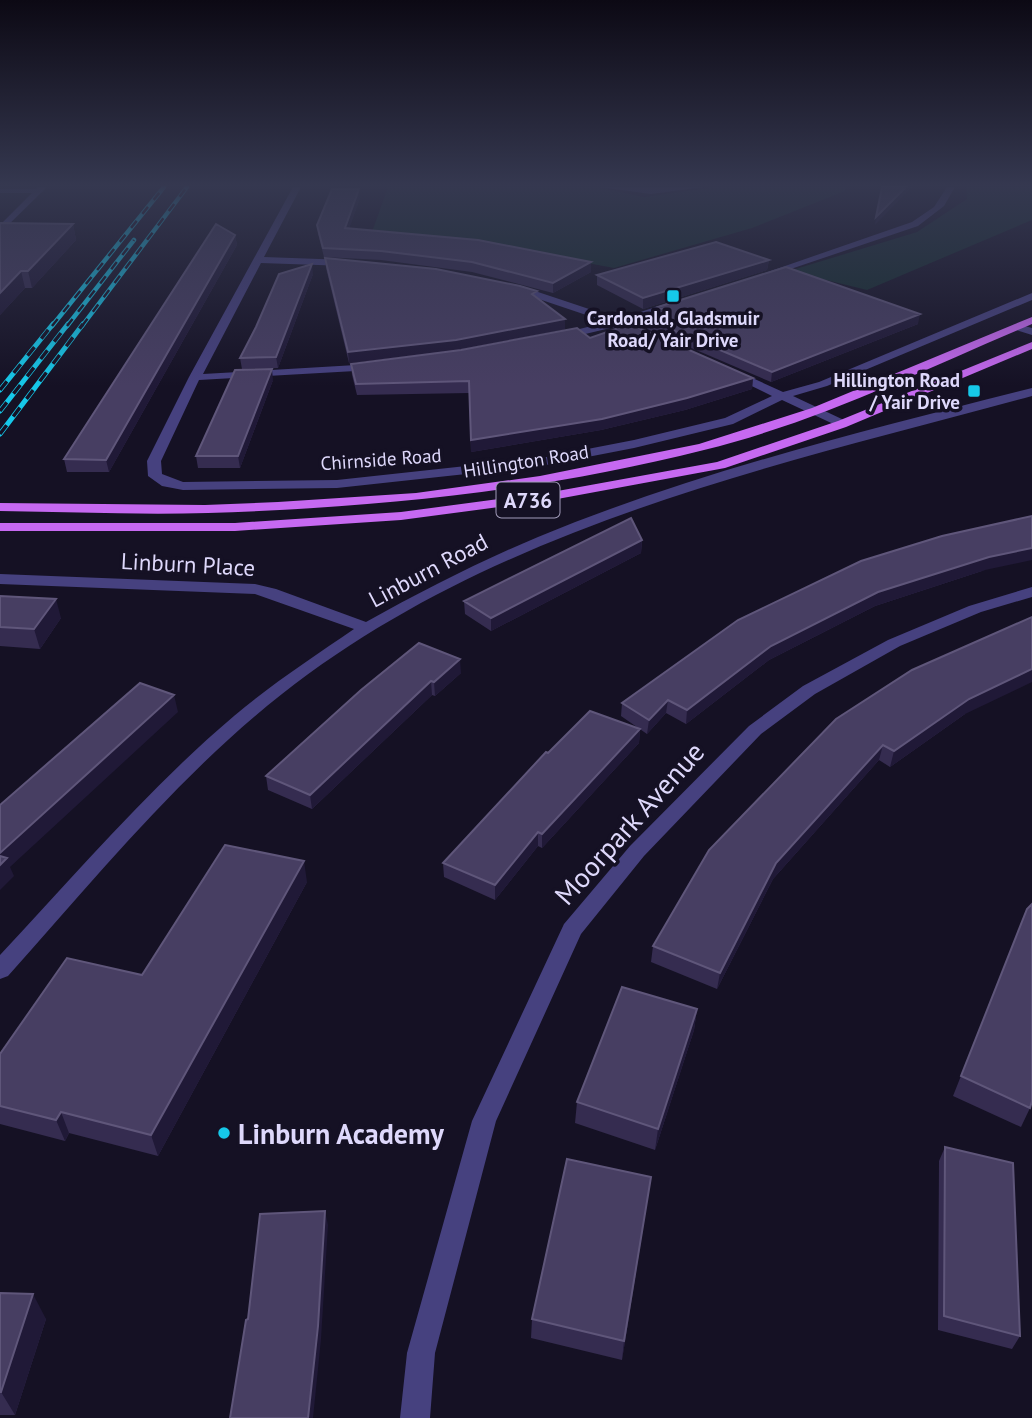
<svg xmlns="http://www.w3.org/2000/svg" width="1032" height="1418" viewBox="0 0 1032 1418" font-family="'PT Sans',sans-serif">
	<rect width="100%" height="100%" fill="#151124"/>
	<path fill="#152d2e" d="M388 187H597L644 197 715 187H846L845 191 752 228 614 268 490 245 372 232Z
		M966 187H1032V220L867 290 789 271 917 232 967 199Z"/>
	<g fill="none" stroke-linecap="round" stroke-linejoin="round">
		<path fill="#46417f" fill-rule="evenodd" d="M0 189H40L44 191 40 193H0Z"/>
		<path fill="#46417f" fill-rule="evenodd" d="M38 187H47L0 233V225Z
			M293 187H301L264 257 347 260 352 263 347 266 261 263 203 374 373 364 379 367 373 370 199 380 161 461 162 474 183 482 337 480 541 458 634 440 725 418 772 396 727 374V370H735L783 392 819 382 1032 293V300L827 386 793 396 846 421 848 424 842 428 782 400 733 424 634 448 541 466 337 488 183 490 162 486 148 476 147 461 189 377Z
			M599 187H704L651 194Z
			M947 187H955L944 206 918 226 767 277 759 275 912 222 934 207Z
			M512 286H520L619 319 677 300 686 302 623 325 560 340 556 339V335L607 322 512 290Z
			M1017 324 1032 328V335L1013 329V325Z
			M1032 388V396C774 466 497 525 282 694 179 775 95 879 8 976L0 979V955C76 874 149 788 234 716 272 684 313 657 354 629L255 594 0 584V574L255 584 276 589 366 622C422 591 478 562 538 537 695 472 867 430 1032 388Z
			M1032 587V597L981 612 900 646 815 694 761 734 644 856 581 934 496 1121 435 1353 430 1418H400L407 1353 472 1121 564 924 630 846 749 726 803 686 888 640 969 606Z"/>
		<path fill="#c669f1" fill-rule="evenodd" d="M1032 317V324C925 369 818 422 704 450 542 491 375 508 208 513 139 515 69 512 0 511V503L205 505 278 502 416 493 540 476 699 444 812 408Z
			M1032 342V349L846 427 725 468 552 500 401 520 235 531H0V523H235L401 512 552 492 717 462 838 421Z"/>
		<g stroke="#16c8e9" stroke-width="4.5">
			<path id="rail-far1" d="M52 326 164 187
				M67 326 134 240
				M82 326 187 187"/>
		</g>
		<g stroke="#16c8e9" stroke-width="5">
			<path id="rail" d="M0 390 53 324
				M0 411 68 324
				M0 434 83 324"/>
		</g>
		<use href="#rail-far1" stroke="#151124" stroke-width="2.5" stroke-dasharray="9" stroke-linecap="butt"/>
		<use href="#rail" stroke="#151124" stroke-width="3.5" stroke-dasharray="11" stroke-linecap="butt"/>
	</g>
	<path fill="#352c50" d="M360 198 349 228 591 272 553 293 472 272 381 260 324 257 318 234 317 225Z
		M0 223 73 224 76 240 32 288H25L0 315Z
		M235 235 237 245 109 472H67L64 459Z
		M667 256 769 260 767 270 643 309 597 285V275Z
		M325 258 537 297 565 319V329L456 350 349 363 326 268Z
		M313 274 278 368 242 369 240 358 256 327Z
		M658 307 918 324 771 382 647 329V319L658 315Z
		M590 338 753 378 752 389 685 410 601 430 471 452 469 393 357 395 352 375 351 364Z
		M273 380 240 468H198L196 456Z
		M642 540 641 553 491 631 465 614 464 601Z
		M985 570 875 606 769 660 686 724 666 713 647 734 621 716 622 703 738 620Z
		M0 596 61 618 40 649 0 646Z
		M461 673 435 696 432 695 312 809 268 790 266 776 361 690Z
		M965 714 890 767 879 760 773 879 717 989 651 962 653 946 836 719Z
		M640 729 639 743 542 848 538 846 495 900 444 877 443 863 548 753Z
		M307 882 158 1156 69 1133 65 1141 0 1124V1054Z
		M1027 909 1030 1108 1021 1127 953 1096Z
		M697 1009 694 1030 655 1150 575 1123 577 1102Z
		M945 1147 1020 1336 1012 1349 938 1330 939 1161Z
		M648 1197 622 1360 531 1338 532 1319Z
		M0 1293 46 1319 15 1415H0Z"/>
	<path fill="#201937" d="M906 187H912L875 225 876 217Z
		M359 189 360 198 346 237 345 228Z
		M73 224 76 240 32 288 28 271Z
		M235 235 237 245 109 472 106 460Z
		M769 260 767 270 643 309V298Z
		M591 262V272L553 293V283Z
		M312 264 313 274 278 368 276 357Z
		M21 271 25 288 0 315V293Z
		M920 314 918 324 771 382 772 372Z
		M565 319V329L456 350 349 363 348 352Z
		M272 369 273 380 240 468 238 456Z
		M753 378 752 389 685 410 601 430 471 452V440Z
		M642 540 641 553 491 631V618Z
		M1032 548V560L985 570 875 606 769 660 686 724 687 710 771 646 878 592 989 557Z
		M56 599 61 618 40 649 34 629Z
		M460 659 461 673 435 696 434 682Z
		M1032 669V682L965 714 890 767 894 751 969 699Z
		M431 681 432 695 312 809 310 795Z
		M174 695 178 712 10 867 14 876 0 890V853Z
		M668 700 666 713 647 734 649 720Z
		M640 729 639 743 542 848V834Z
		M883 745 879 760 773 879 717 989 720 973 776 863Z
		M538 832V846L495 900V885Z
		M304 861 307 882 158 1156 151 1135Z
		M697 1009 694 1030 655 1150 658 1129Z
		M61 1112 69 1133 65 1141 56 1120Z
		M651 1177 648 1197 622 1360 624 1341Z
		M325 1211 328 1225 321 1339 313 1418H308Z
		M33 1294 46 1319 15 1415 1 1392Z"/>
	<path fill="#473e62" stroke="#5f567a" stroke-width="2" d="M882 187H906L876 217Z
		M332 189H359L345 228 478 240 591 262 553 283 472 262 381 251 323 248 317 225Z
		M0 223 73 224 28 271H21L0 293Z
		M216 224 235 235 106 460 64 459Z
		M716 242 769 260 643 298 597 275Z
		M325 258 436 269 520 286 537 291 532 294 565 319 456 340 348 352Z
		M312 264 276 357 240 358 256 327 279 274Z
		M786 267 920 314 772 372 647 319 668 312 658 307Z
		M630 324 753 378 687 398 602 419 471 440 469 381 356 384 351 364 461 350 577 328 590 338Z
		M272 369 238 456H196L235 370Z
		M1032 516V548L989 557 878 592 771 646 687 710 668 700 649 720 622 703 738 620 861 561 942 536Z
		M631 518 642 540 491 618 464 601Z
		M0 596 56 599 34 629 0 627Z
		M1032 617V669L969 699 894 751 883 745 776 863 720 973 653 946 709 850 836 719 912 670Z
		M419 643 460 659 434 682 431 681 310 795 266 776 361 690Z
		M140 683 174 695 0 853V805Z
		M590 711 640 729 542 834 538 832 495 885 443 863 546 752 548 753Z
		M225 845 304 861 151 1135 61 1112 56 1120 0 1106V1054L67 958 142 975Z
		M0 856 7 858 0 865Z
		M1032 904V1101L1030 1108 961 1076 1027 909Z
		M622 987 697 1009 658 1129 577 1102Z
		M945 1147 1013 1163 1020 1336 944 1316Z
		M567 1159 651 1177 624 1341 532 1319Z
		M325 1211 318 1326 308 1418H230L246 1320 248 1319 260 1214Z
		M0 1293 33 1294 1 1392H0Z"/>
	<linearGradient id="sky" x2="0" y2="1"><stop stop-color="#0c0914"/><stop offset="0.48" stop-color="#353850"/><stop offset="1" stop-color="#353850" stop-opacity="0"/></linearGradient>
	<rect width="1032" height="386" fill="url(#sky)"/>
	<g fill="#16c8e9" stroke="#151124" stroke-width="2.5">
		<rect x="666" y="289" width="14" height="14" rx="3.5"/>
		<rect x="967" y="384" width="14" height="14" rx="3.5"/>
		<circle cx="224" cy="1133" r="7"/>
	</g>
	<g text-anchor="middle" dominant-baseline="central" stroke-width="7" stroke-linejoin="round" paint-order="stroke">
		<g font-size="19" font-weight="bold" fill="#ded8fb" stroke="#151124">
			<text x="673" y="318">Cardonald, Gladsmuir<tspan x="673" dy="22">Road/ Yair Drive</tspan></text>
			<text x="960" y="380" text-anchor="end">Hillington Road<tspan x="960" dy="22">/ Yair Drive</tspan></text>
		</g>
		<g font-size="19" fill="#ded8fb" stroke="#151124">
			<text transform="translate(381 459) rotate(-4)">Chirnside Road</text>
			<text transform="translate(526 461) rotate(-9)">Hillington Road</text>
		</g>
		<rect fill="#151124" stroke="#a29cba" stroke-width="2" x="496.5" y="482.5" width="63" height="35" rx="5"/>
		<g font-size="21" font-weight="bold" fill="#ded8fb">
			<text x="528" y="500">A736</text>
		</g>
		<g font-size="23" fill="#ded8fb" stroke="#151124">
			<text transform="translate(188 564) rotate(3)">Linburn Place</text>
			<text transform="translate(428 570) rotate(-28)">Linburn Road</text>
		</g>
		<g font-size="28" fill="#ded8fb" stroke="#151124">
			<text transform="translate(629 823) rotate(-48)">Moorpark Avenue</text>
		</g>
		<g font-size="28" font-weight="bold" fill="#ded8fb" stroke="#151124" text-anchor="start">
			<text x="238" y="1133">Linburn Academy</text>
		</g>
	</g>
</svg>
